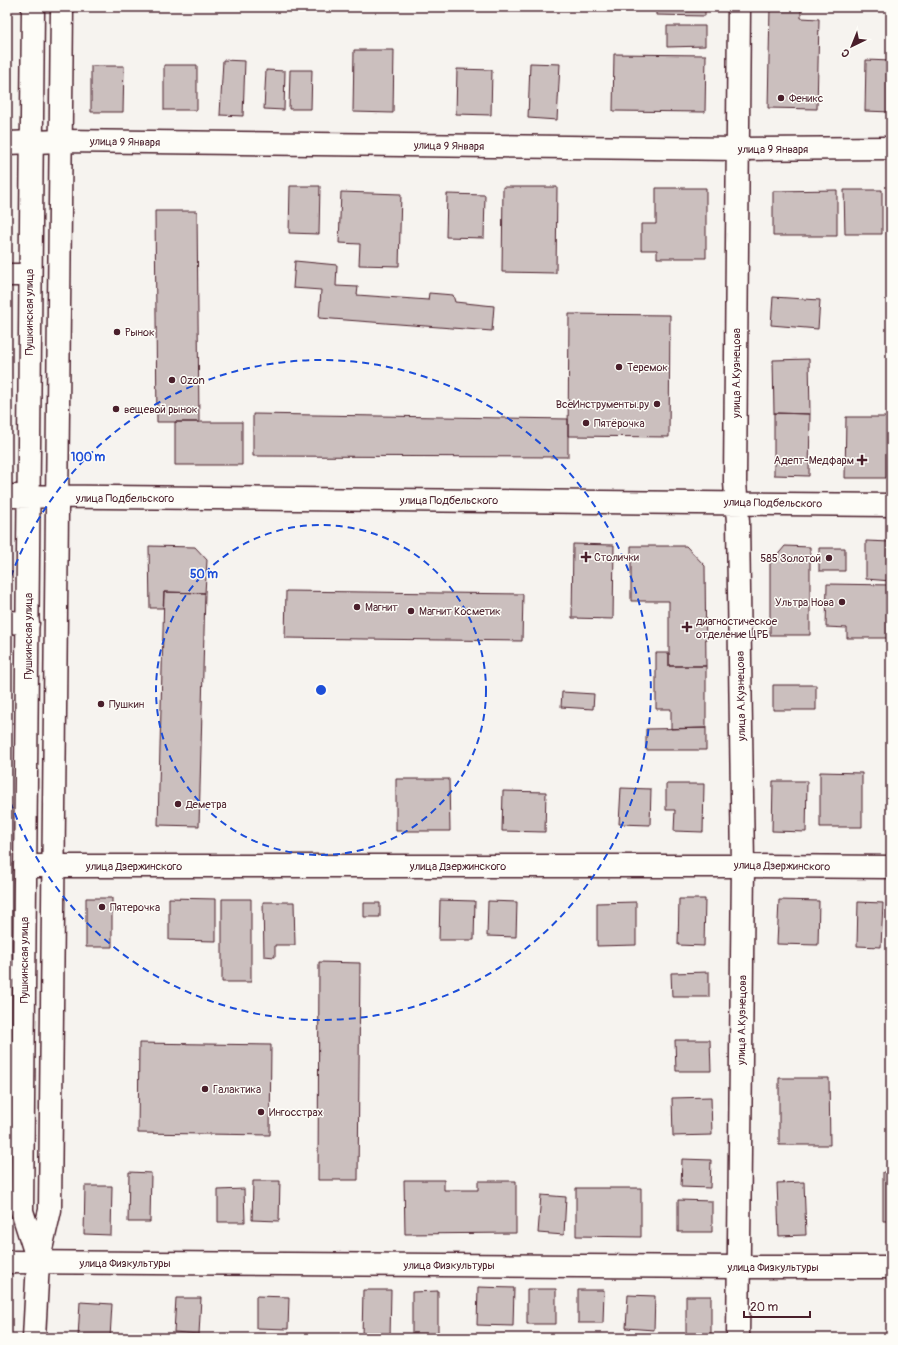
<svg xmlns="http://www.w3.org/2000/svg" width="898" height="1345" viewBox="0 0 898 1345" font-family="Pangolin,sans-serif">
	<rect width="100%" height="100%" fill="#f6f3ef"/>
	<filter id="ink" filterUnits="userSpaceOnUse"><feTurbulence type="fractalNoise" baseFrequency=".025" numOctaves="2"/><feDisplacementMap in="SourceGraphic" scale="8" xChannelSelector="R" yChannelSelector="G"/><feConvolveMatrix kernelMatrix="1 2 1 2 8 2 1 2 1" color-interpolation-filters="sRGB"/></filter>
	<g filter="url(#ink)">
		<path fill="#cbbfbe" stroke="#4a1f2b" d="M656 7H705V16L656 15Z
			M770 7H801V18L819 19 817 109 768 108Z
			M667 26H705V46L667 47Z
			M354 50H394L393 113 353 112Z
			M614 54 706 55 705 112 613 111Z
			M223 60 245 61 243 116 220 115Z
			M866 60 891 61V112L865 111Z
			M530 63 560 64 557 120 528 118Z
			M164 65H197V110H164Z
			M91 66H124L123 112H91Z
			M457 69 492 70 491 115 456 114Z
			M266 70 285 71 284 110 264 109Z
			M290 70H312L311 109H289Z
			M290 186H320L319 234 289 233Z
			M503 187H557L556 273 502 272Z
			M656 188H706V258H657V250H641V224H656Z
			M837 190V236H773V191Z
			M844 190H882V234H845Z
			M341 192 401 194 399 266 359 265 360 244 339 243Z
			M447 194 485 195 484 238 446 237Z
			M155 211H197L199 422H157Z
			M295 261 337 265 336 286 358 287 357 295 428 300 429 293 453 295 455 302 494 306 492 331 319 318 321 290 293 288Z
			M773 297 820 300 818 329 771 325Z
			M569 314 670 315 669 437 568 436Z
			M809 359 810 414 774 413 773 360Z
			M774 413 810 414 809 476 774 475Z
			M253 414 568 419V457L253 456Z
			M846 417H891V478H845Z
			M175 422H242V465H175Z
			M866 541 891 542V581L866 579Z
			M573 544 614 545 613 619 572 618Z
			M149 546 195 547 207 560 205 593 164 592 163 608H150Z
			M631 546H686L705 566 706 666H669V601H631Z
			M785 546 810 547V635H770V564Z
			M819 548H845V571H819Z
			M827 584 891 585V638H847V628L826 627Z
			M286 591 523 594 522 641 285 638Z
			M164 592 205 593 199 826 158 825Z
			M656 653H669V666H706V728L671 729V709H656Z
			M773 685H816V710H773Z
			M562 692 594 694 593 709 561 707Z
			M706 728V750H646V729Z
			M820 772 862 773V827H820Z
			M396 779H449L450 831H396Z
			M773 781H807L806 832 772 831Z
			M666 784H704L703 832 674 831 675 810H666Z
			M621 788 651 789 650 825 619 824Z
			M503 791 546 792 545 832 502 831Z
			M86 898H112V947H86Z
			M169 898 216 899V941L169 940Z
			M222 899H251V982H222Z
			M679 899H705L704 946 678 945Z
			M440 900 475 901 474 940H439Z
			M779 900 819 901 818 945 777 944Z
			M488 901 517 902 516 937 487 936Z
			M263 902H294L295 945H275V957L264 956Z
			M636 902V945L597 946V903Z
			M858 902 883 903 881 947 857 946Z
			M364 903H380V917H364Z
			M319 962 360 963 358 1180H318Z
			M709 972V997H672L671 973Z
			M675 1040H710L711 1071H676Z
			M139 1043 271 1045 270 1135 138 1133Z
			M779 1078H829L830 1145H779Z
			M711 1097 712 1135 673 1136 672 1098Z
			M682 1159 711 1160 710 1188 681 1187Z
			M129 1172 151 1173 150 1222H128Z
			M883 1172H891V1221H883Z
			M404 1180H444V1190H478V1181H516V1233L405 1234Z
			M253 1181H280L279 1221 252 1220Z
			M804 1182 806 1235 779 1236 777 1183Z
			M85 1186H112L111 1235 84 1234Z
			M576 1188H641V1237L576 1236Z
			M244 1189 245 1222H218V1190Z
			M541 1195 566 1197 564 1235 538 1233Z
			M678 1200 712 1201V1232H678Z
			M478 1287 514 1288 513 1326 477 1325Z
			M527 1289H556V1324H527Z
			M363 1290H391L390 1338 362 1337Z
			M578 1290H604L603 1323H578Z
			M438 1291V1334H412V1292Z
			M628 1295 655 1296 654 1330 626 1328Z
			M256 1296 289 1297 288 1329 256 1328Z
			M686 1296H711V1338H686Z
			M176 1298H201L199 1334 174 1332Z
			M80 1302 112 1304 110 1338H78Z"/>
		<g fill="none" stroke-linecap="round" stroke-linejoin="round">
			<g stroke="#4a1f2b" stroke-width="25">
				<path id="minor" d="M7 143 61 141 738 149 891 148
					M7 275H30
					M7 622 28 623
					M25 866H743L891 867
					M7 1262 739 1267H891"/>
			</g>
			<g stroke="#4a1f2b" stroke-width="25">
				<path id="major" d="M33 7 22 1211 38 1261
					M7 496 891 505
					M34 1338 38 1262 50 1210 62 7
					M738 1338 743 866 738 522 735 482 739 7"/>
			</g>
			<use href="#minor" stroke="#fdfcf7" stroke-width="22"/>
			<use href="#major" stroke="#fdfcf7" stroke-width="22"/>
		</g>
	</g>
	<g fill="none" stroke="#1d4ed8" stroke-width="2" stroke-dasharray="7 5">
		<circle cx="321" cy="690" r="165"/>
		<path d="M7 588A330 330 0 1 1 7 792"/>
	</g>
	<g fill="#4a1f2b" stroke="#fdfcf7" stroke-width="1.5">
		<circle cx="781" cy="98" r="4"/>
		<circle cx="117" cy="332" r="4"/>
		<circle cx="619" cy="367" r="4"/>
		<circle cx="172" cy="380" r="4"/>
		<circle cx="657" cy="404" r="4"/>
		<circle cx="116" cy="409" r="4"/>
		<circle cx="586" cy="423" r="4"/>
		<path d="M860 454h4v4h4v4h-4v4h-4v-4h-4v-4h4z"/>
		<path d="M584 551h4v4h4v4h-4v4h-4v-4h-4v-4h4z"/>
		<circle cx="829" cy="558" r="4"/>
		<circle cx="842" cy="602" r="4"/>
		<circle cx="357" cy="607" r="4"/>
		<circle cx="411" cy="611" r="4"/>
		<path d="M685 621h4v4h4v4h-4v4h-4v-4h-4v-4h4z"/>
		<circle cx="101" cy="704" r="4"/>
		<circle cx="178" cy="804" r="4"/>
		<circle cx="102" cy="907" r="4"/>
		<circle cx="205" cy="1089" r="4"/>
		<circle cx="261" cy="1112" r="4"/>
	</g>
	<g text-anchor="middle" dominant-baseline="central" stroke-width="3" stroke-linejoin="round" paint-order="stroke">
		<g font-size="11" fill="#4a1f2b" stroke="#fdfcf7" text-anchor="start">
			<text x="789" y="98">Феникс</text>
			<text x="125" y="332">Рынок</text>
			<text x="627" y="367">Теремок</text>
			<text x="180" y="380">Ozon</text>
			<text x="649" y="404" text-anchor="end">ВсеИнструменты.ру</text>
			<text x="124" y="409">вещевой рынок</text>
			<text x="594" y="423">Пятёрочка</text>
			<text x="854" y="460" text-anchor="end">Адепт-Медфарм</text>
			<text x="594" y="557">Столички</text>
			<text x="821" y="558" text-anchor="end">585 Золотой</text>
			<text x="834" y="602" text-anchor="end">Ультра Нова</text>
			<text x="365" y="607">Магнит</text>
			<text x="419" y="611">Магнит Косметик</text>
			<text x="696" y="621">диагностическое<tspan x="696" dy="13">отделение ЦРБ</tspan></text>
			<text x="109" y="704">Пушкин</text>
			<text x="186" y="804">Деметра</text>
			<text x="110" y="907">Пятерочка</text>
			<text x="213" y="1089">Галактика</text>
			<text x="269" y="1112">Ингосстрах</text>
		</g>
		<g font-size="11" fill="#4a1f2b" stroke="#fdfcf7">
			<text transform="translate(125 142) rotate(1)">улица 9 Января</text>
			<text transform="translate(449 146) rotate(1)">улица 9 Января</text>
			<text x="773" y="149">улица 9 Января</text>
			<text transform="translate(29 312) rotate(-90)">Пушкинская улица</text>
			<text transform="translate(736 373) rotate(-90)">улица А.Кузнецова</text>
			<text x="125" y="498">улица Подбельского</text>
			<text x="449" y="500">улица Подбельского</text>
			<text transform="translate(773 503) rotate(1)">улица Подбельского</text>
			<text transform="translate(28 636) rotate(-90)">Пушкинская улица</text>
			<text transform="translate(741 696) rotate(-91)">улица А.Кузнецова</text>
			<text x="134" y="866">улица Дзержинского</text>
			<text x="458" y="866">улица Дзержинского</text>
			<text transform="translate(782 866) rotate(1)">улица Дзержинского</text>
			<text transform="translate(24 960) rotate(-90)">Пушкинская улица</text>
			<text transform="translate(742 1020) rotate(-89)">улица А.Кузнецова</text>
			<text x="125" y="1263">улица Физкультуры</text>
			<text x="449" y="1265">улица Физкультуры</text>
			<text x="773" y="1267">улица Физкультуры</text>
		</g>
	</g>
	<circle cx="321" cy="690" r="6" fill="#1d4ed8" stroke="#fdfcf7" stroke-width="2"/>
	<g font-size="12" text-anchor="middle" font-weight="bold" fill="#1d4ed8" stroke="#fdfcf7" stroke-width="3" stroke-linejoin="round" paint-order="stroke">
		<text x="88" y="461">100 m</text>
		<text x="204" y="578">50 m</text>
	</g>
	<rect width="898" height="1345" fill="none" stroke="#fdfcf7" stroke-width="24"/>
	<rect x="12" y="12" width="874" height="1321" fill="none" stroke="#4a1f2b" stroke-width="1.5" filter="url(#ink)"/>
	<g transform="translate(852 46) rotate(223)" stroke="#fdfcf7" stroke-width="3" paint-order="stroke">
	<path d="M0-3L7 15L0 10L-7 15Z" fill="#4a1f2b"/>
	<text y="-6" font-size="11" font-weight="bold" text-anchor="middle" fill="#4a1f2b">С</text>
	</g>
	<path d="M744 1311v6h66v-6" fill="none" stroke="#4a1f2b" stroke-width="2"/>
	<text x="750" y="1311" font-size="12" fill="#4a1f2b" stroke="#fdfcf7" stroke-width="3" paint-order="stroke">20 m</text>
</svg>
